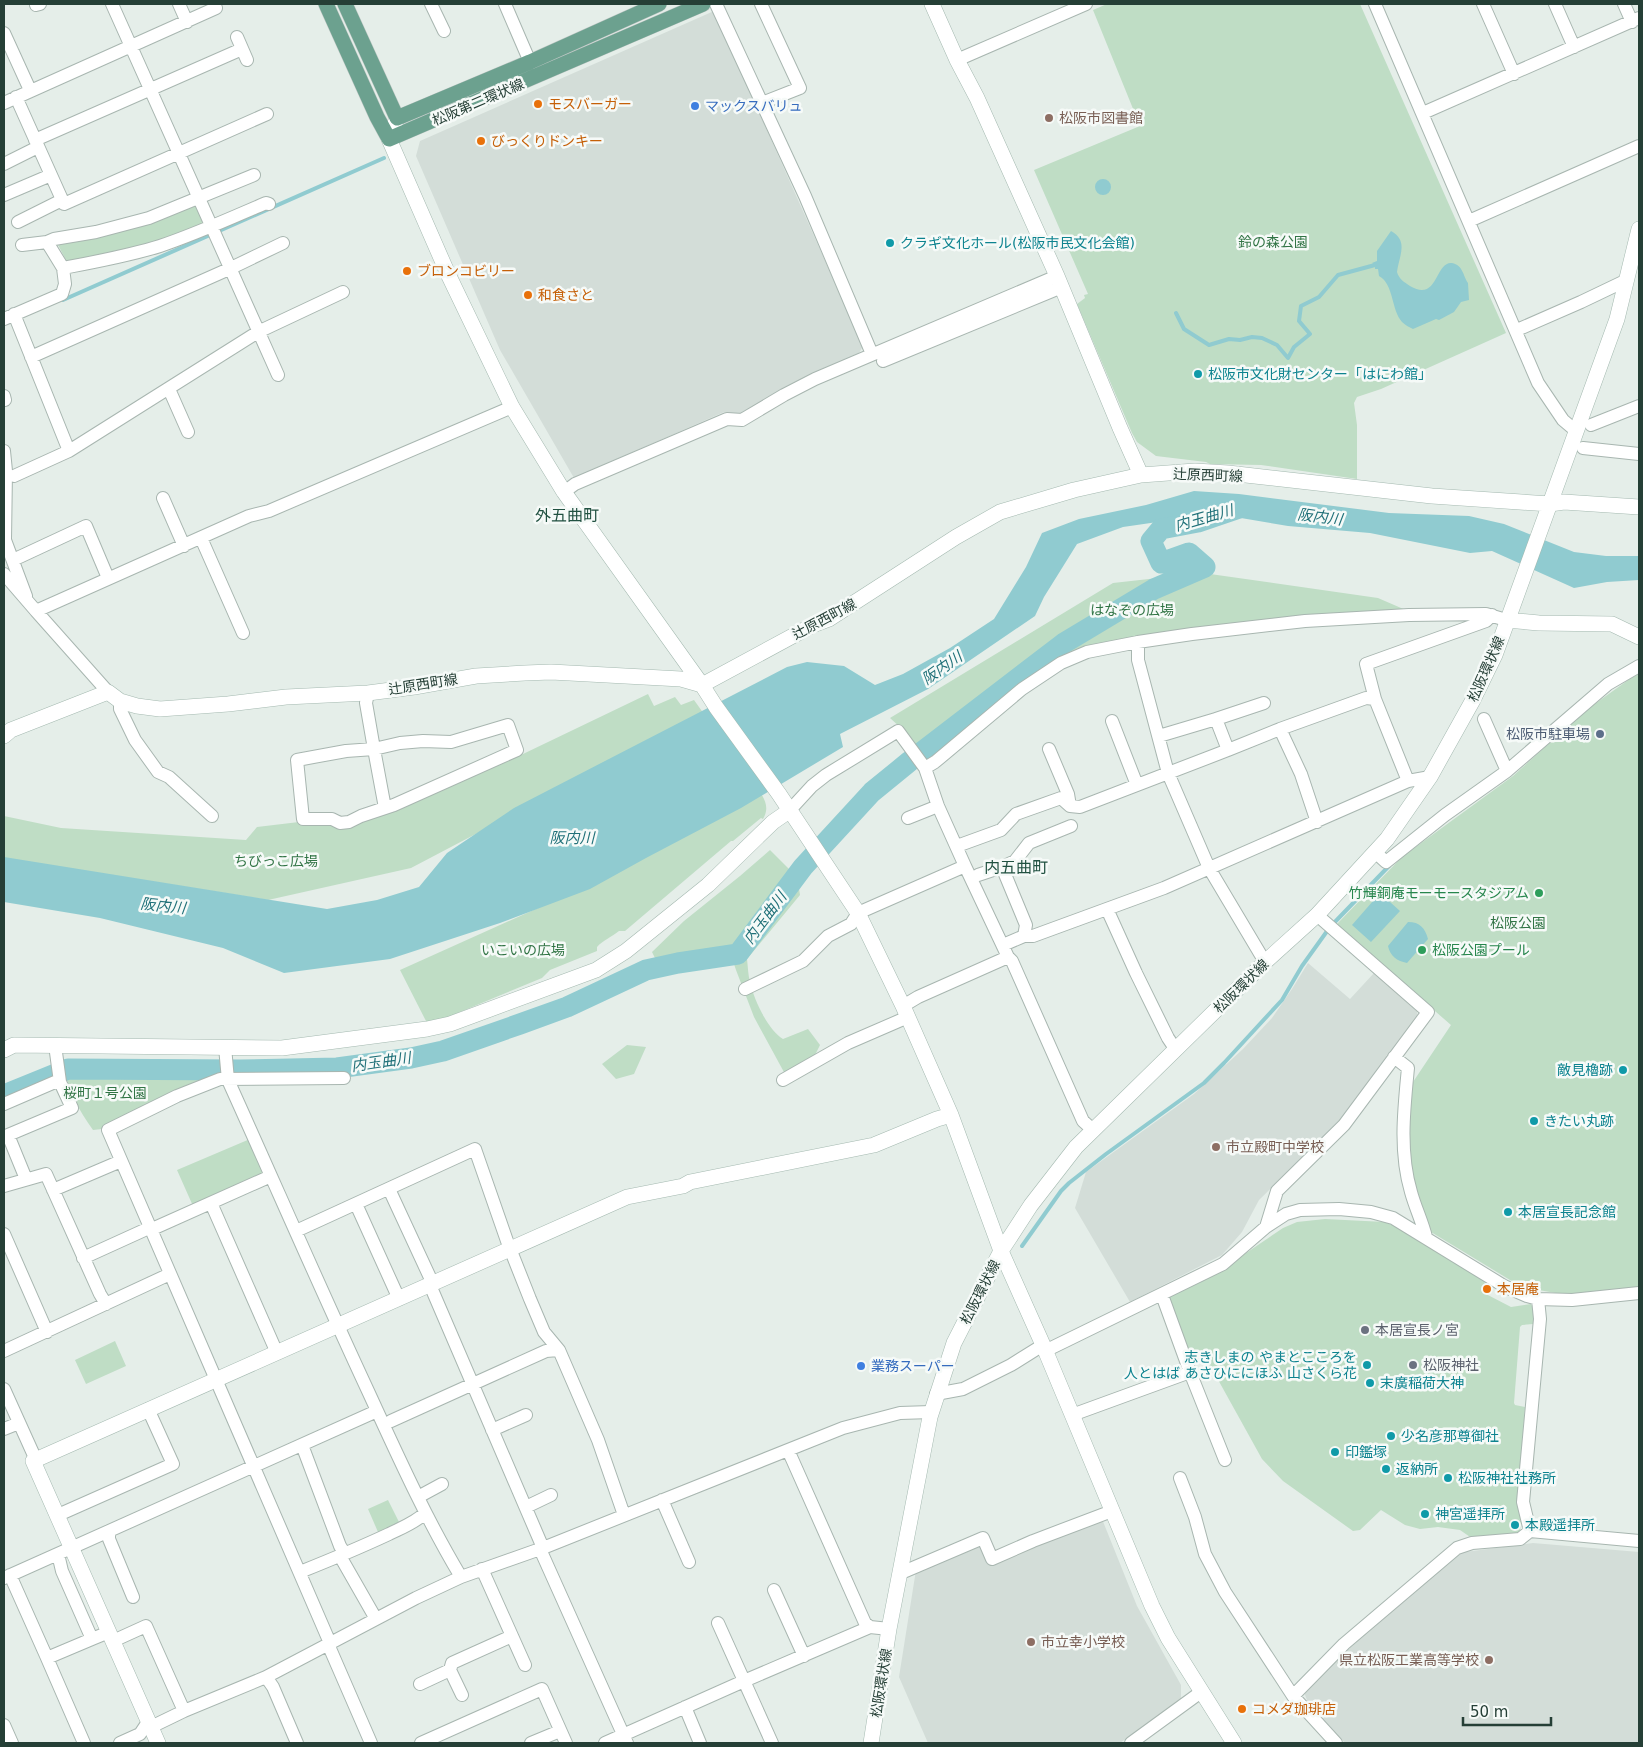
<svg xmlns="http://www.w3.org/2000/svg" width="1643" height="1747" viewBox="0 0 1643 1747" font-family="'DejaVu Sans','Noto Sans JP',sans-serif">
	<rect width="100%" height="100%" fill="#e5eee9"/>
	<path fill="#d3ddd8" d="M714 11 863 346 858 355 757 406 738 414 724 412 574 478 500 350 416 156 420 141Z
		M1308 963 1350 999 1374 973 1417 1011 1418 1020 1340 1120 1259 1200 1242 1232 1222 1255 1130 1302 1075 1208 1086 1172 1194 1094 1243 1049 1272 1018 1292 989Z
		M1102 1519 1137 1606 1181 1685V1700L1120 1743H928L899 1677 916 1570 981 1543 990 1564Z
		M1533 1543 1639 1552V1743H1345L1308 1703 1304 1692 1372 1627 1458 1555 1465 1552Z"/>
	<path fill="#bfddc5" d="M1107 4H1360L1506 333 1381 389 1357 397 1354 403 1357 425V479L1261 465 1210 464 1206 462 1156 456 1137 442 1132 433 1077 304 1085 298 1084 295 1088 294 1034 170 1140 126 1093 10Z
		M195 203 205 224 143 246 67 262 56 241Z
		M1203 573 1378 598 1408 611 1088 648 928 759 924 757 901 728 890 718 1113 583Z
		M1639 674V1288L1567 1295 1533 1289 1510 1280 1431 1232 1407 1164 1409 1088 1451 1025 1336 925 1402 857 1513 776 1585 711 1631 678Z
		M648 694 654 706 675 697 681 705 694 700 704 714 411 868 268 900 4 858V816L61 828 246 840 257 827 299 822 329 824 407 803 523 754Z
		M760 792C766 801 769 809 763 819L761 818 733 841H731L625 931H619C612 937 603 940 597 947V951L550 970 542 978 448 1017 427 1023 400 970 598 881Z
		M770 850 790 870 806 860 813 868 798 882 800 895 747 959C748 967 748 975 750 982 754 1000 768 1030 783 1039L808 1029 820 1045 814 1057 785 1074 754 1017 736 970 731 955 720 947 655 958 652 952 684 921 740 876Z
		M627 1045 646 1047 634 1074 616 1079 602 1064Z
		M68 1060 117 1062 138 1065 164 1062 217 1064 219 1075 102 1129 93 1130C79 1110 67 1090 64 1065Z
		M250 1139 264 1171 262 1177 193 1206 177 1170Z
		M1325 1219 1385 1222 1402 1229 1484 1281 1485 1283 1481 1290 1482 1292 1511 1307 1531 1304 1534 1311 1533 1324 1522 1325 1520 1327 1514 1403 1515 1405 1525 1407 1518 1496 1522 1519 1519 1535 1473 1539 1460 1530 1438 1527 1420 1529 1405 1525 1381 1510 1360 1530 1353 1531 1283 1481 1262 1459 1206 1358 1198 1351 1188 1348 1168 1301 1170 1296 1227 1266 1283 1228 1297 1222Z
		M115 1341 126 1366 86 1384 75 1360Z
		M388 1500 399 1522 378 1532 368 1509Z"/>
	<path fill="#90cbd0" d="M1095 187a8 8 0 1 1 16 0a8 8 0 1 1-16 0Z
		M1391 231C1409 241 1399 256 1397 272 1399 279 1404 282 1410 286 1438 303 1435 261 1452 263 1463 265 1463 276 1468 283L1469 300 1461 302 1454 312 1439 320 1436 319 1413 329C1409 327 1405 325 1402 322 1391 310 1394 284 1379 276L1378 269H1375V265L1372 263 1377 261V251Z
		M1194 491 1239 494 1389 513 1469 516 1504 524 1574 552 1606 556H1639V580L1607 582 1574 588 1492 551 1470 553 1370 533 1288 526 1235 517H1192L1123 527 1077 544 1044 597 1035 616 928 689 840 734 843 747 741 808 646 858 590 889 500 923 390 959 284 973 223 948 100 918 4 902V857L327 909 377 900 419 887 447 853 514 808 787 667 807 662 844 666 875 685 903 674 950 648 994 619 1026 567 1042 533 1079 519 1146 505Z
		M1380 893 1400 911 1371 942 1352 925Z
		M1408 922C1420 922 1425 928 1428 939L1407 963C1397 961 1390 956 1388 946Z"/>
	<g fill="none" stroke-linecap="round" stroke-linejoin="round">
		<path stroke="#90cbd0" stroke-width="4" d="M63 300 384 158
			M1176 313 1184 329 1209 345 1229 339 1240 340 1252 337 1262 338 1277 345 1288 358 1294 347 1310 334 1299 321 1301 306 1319 297 1338 275 1375 265
			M1022 1246 1061 1191 1069 1183 1106 1154 1204 1083 1224 1063 1282 1000 1302 966 1330 927 1389 866"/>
		<path stroke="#90cbd0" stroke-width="21" d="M4 1095 68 1069 241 1070 337 1068 411 1058 443 1051 520 1024 567 1007 646 970 678 963 738 954 803 867 872 792 910 761 1064 643 1154 589 1205 567 1189 553 1161 563 1151 541 1161 529 1198 522 1239 508"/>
		<g stroke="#a8b6b0" stroke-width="14">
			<path id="street" d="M112 4 278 375
				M179 4 187 22
				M431 4 444 31
				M505 4 530 62
				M716 4 805 196 872 354
				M761 4 800 88 762 103
				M1375 4 1538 383 1563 420 1576 431
				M1483 4 1514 74
				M1555 4 1574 47
				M1624 4 1632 22
				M36 5 40 4
				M4 33 30 90
				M237 37 247 60
				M957 60 1086 4
				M16 97 64 204 267 114
				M4 103 216 8
				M1423 113 1639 18
				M35 140 242 49
				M4 164 38 147
				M4 195 51 175
				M1469 221 1639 146
				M18 222 62 200
				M22 245 47 242
				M63 268 47 242 54 239 96 232 149 218 254 175
				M14 314 69 451 258 332 343 292
				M4 319 62 294 65 284 63 268C95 262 128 256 160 246 196 234 231 218 266 203L269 204
				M1517 330 1581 302 1627 280
				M31 357 229 269 283 243
				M883 361 1062 287
				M169 389 188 432
				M4 396 5 400
				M1591 425 1639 406
				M1583 448 1639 454
				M4 451 6 471 5 540 26 596
				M14 476 69 451
				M564 492 575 484 727 419 742 420 784 395 815 379 1057 276
				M163 498 184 546
				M201 538 243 633
				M13 560 86 526 108 578
				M4 574 36 611 249 516 269 511 512 407
				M36 611 108 692
				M1138 642V660L1168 773 1209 868 1265 962
				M368 693 366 703 374 749 346 751 297 760 303 819H332L340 823 349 822 361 816 394 805 517 750 508 725 451 742 423 741 400 743 374 749 385 808
				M1375 699 1408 781
				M120 701V709L135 740 158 772 169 777 212 816
				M1216 719 1264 703
				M1484 719 1507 771
				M1112 721 1137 785
				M1280 729 1301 774 1317 822
				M1049 749 1068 794 1070 806
				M1228 750 1280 729 1366 698 1375 699 1366 664 1486 621 1492 615
				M925 768 935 762 1022 689 1061 663 1087 652 1138 642 1192 634 1305 621 1409 615 1486 614 1506 620
				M908 818 938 806
				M957 846 1001 830 1016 814 1061 798 1070 806 1080 807 1228 750 1216 719 1159 736
				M1375 852 1386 862 1445 815 1507 771 1608 684 1639 666
				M965 866 1008 957 1012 961 1083 1121 1093 1130
				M978 875 1002 867
				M1107 909 1136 973 1168 1038 1176 1050
				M1024 936 1026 925 1002 867 1015 861 1029 843 1071 826
				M1003 945 1024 936H1033L1164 888 1408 781 1430 777
				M745 989 803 961 828 936 851 924 858 913 965 866 938 806 925 768 898 731 826 775 812 786 789 811
				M903 1006 918 997 1008 957
				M225 1047 228 1080C275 1184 320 1288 368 1391 397 1454 425 1517 461 1577
				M1394 1057 1408 1068C1404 1109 1399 1152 1411 1192 1415 1207 1422 1221 1426 1237
				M783 1080 848 1043 908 1017
				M4 1104 55 1082H60
				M26 1179 8 1135 72 1108 60 1082 55 1045
				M4 1186 46 1174 100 1294 106 1304
				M389 1189 433 1284
				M53 1190 121 1161
				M211 1203 277 1353
				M356 1204 399 1299
				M1266 1227 1277 1191 1344 1125 1428 1012 1317 915
				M150 1230 271 1176
				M296 1231 475 1149 507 1241 530 1299 544 1332 559 1350 598 1440 624 1515
				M4 1234 47 1332
				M83 1258 149 1228
				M430 1285 543 1548
				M1162 1295 1190 1372 1225 1460
				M4 1351 170 1274
				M1045 1351 1223 1264 1266 1227 1286 1214 1300 1210 1339 1209 1371 1212 1393 1218 1504 1286 1527 1296 1538 1299 1572 1300 1639 1293
				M4 1389 36 1460
				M936 1394 963 1389 1011 1365 1043 1345
				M1072 1415 1190 1372
				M391 1421 546 1351 559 1350
				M4 1429 19 1423
				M492 1430 526 1415
				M302 1445 340 1546 345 1554
				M788 1450 865 1623 870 1627
				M1180 1478 1195 1517 1205 1554 1225 1592 1293 1696 1336 1743
				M418 1497 442 1484
				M662 1500 689 1562
				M526 1507 551 1495
				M58 1515 173 1464 148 1409
				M109 1531V1539L133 1597
				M1530 1531 1523 1502 1540 1319 1538 1299
				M540 1549 627 1743
				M58 1554 62 1571 92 1639 109 1632
				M340 1556 376 1619
				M482 1569 525 1665
				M300 1572C330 1560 359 1548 389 1534 401 1528 415 1523 425 1513
				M901 1573 983 1538 992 1559 1033 1541 1112 1511
				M10 1575 47 1658 92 1639
				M4 1578 377 1411
				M774 1590 804 1656
				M718 1623 772 1743
				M113 1641 146 1626 184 1711
				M330 1643 108 1130 177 1096 220 1079 344 1078
				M328 1644 371 1743
				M47 1658 84 1743
				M266 1677 273 1687 297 1743
				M420 1684 450 1670
				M462 1695 450 1670 452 1663 512 1636
				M1293 1696 1344 1644 1457 1548 1472 1543 1520 1539 1530 1531 1639 1541
				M685 1707 700 1743
				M4 1725 12 1743
				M151 1727 184 1711 266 1677 416 1598 461 1577 543 1548 843 1428 900 1413 931 1412
				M120 1743 140 1734 148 1722
				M421 1743 542 1689 566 1743
				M531 1743 560 1731
				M605 1743 744 1681 870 1627 889 1629
				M1131 1743 1201 1692"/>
		</g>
		<g stroke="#a4b9b0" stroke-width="16">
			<path id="secondary" d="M932 4 957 60 977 98 1057 276 1120 428 1141 475
				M397 118 389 139 448 274 512 407 564 492 702 685 716 707 779 794 858 913 903 1006 951 1115 1001 1251 1043 1345 1152 1606 1168 1638 1234 1743
				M1506 620 1539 623 1612 624 1639 637
				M4 736 11 730 108 692 120 701 137 706 160 709 228 704 286 697 368 693 414 687 476 676 525 673 551 672 681 679 702 685 813 625 829 619 956 537 1000 512 1074 490 1141 475 1195 471 1228 473 1432 496 1550 504 1564 502 1639 507
				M4 1050 14 1045 282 1048 427 1029 450 1024 596 970 626 951 708 885 773 822 789 811
				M158 1743 33 1461 627 1197 683 1186 690 1182 874 1145 937 1119 951 1115
				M871 1743 889 1629 930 1417 954 1343 1001 1251 1031 1205 1076 1147 1265 962 1317 915 1387 839 1430 777 1473 700 1495 655 1617 319 1639 229"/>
		</g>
		<g stroke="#c2c9c7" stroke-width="16">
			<path id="primary" d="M326 4 377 117 389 139 703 4
				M345 4 397 118 530 62 659 4"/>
		</g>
		<use href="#street" stroke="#fff" stroke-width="12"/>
		<use href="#secondary" stroke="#fff" stroke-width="15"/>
		<use href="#primary" stroke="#6ca18f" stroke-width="15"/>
	</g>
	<g fill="#e8710a" stroke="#f6faf8" stroke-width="2">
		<circle cx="538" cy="104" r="5"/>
		<circle cx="481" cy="141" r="5"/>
		<circle cx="407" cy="271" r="5"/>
		<circle cx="528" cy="295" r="5"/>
		<circle cx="1487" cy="1289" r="5"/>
		<circle cx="1242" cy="1709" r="5"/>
	</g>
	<g fill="#3f7fe0" stroke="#f6faf8" stroke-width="2">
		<circle cx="695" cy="106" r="5"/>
		<circle cx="861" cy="1366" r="5"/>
	</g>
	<g fill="#8d6e63" stroke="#f6faf8" stroke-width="2">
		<circle cx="1049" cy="118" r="5"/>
		<circle cx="1216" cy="1147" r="5"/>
		<circle cx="1031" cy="1642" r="5"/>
		<circle cx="1489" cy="1660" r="5"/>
	</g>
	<g fill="#0f9aa8" stroke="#f6faf8" stroke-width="2">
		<circle cx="890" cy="243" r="5"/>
		<circle cx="1198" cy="374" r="5"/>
		<circle cx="1623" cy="1070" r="5"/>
		<circle cx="1534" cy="1121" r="5"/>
		<circle cx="1508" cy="1212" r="5"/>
		<circle cx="1367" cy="1365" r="5"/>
		<circle cx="1370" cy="1383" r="5"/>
		<circle cx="1391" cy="1436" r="5"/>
		<circle cx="1335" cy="1452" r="5"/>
		<circle cx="1386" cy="1469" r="5"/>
		<circle cx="1448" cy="1478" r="5"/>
		<circle cx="1425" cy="1514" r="5"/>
		<circle cx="1515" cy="1525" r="5"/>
	</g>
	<circle fill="#5c6f8a" stroke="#f6faf8" stroke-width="2" cx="1600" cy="734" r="5"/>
	<g fill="#2e9e5b" stroke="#f6faf8" stroke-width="2">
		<circle cx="1539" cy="893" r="5"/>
		<circle cx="1422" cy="950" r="5"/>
	</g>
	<g fill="#6b7280" stroke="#f6faf8" stroke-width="2">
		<circle cx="1365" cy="1330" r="5"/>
		<circle cx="1413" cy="1365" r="5"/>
	</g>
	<g text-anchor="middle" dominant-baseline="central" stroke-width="5" stroke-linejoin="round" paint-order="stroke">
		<g font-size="14" fill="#253f36" stroke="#f6faf8">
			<text transform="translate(478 102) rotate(-23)">松阪第二環状線</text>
			<text transform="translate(1208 475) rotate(2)">辻原西町線</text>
			<text transform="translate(824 619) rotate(-28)">辻原西町線</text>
			<text transform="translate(1486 669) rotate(-66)">松阪環状線</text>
			<text transform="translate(423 684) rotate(-9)">辻原西町線</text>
			<text transform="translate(1241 986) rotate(-44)">松阪環状線</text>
			<text transform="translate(980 1292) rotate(-63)">松阪環状線</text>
			<text transform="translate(881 1683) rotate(-81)">松阪環状線</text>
		</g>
		<g font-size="14" fill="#c56008" stroke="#f6faf8" text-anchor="start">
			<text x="548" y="104">モスバーガー</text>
			<text x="491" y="141">びっくりドンキー</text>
			<text x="417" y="271">ブロンコビリー</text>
			<text x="538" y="295">和食さと</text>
			<text x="1497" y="1289">本居庵</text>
			<text x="1252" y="1709">コメダ珈琲店</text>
		</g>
		<g font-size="14" fill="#366cbe" stroke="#f6faf8" text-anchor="start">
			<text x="705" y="106">マックスバリュ</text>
			<text x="871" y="1366">業務スーパー</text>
		</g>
		<g font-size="14" fill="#785e54" stroke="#f6faf8" text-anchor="start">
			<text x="1059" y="118">松阪市図書館</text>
			<text x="1226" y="1147">市立殿町中学校</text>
			<text x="1041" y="1642">市立幸小学校</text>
			<text x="1479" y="1660" text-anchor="end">県立松阪工業高等学校</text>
		</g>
		<g font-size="14" fill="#317445" stroke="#f6faf8">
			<text x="1273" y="242">鈴の森公園</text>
			<text x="1132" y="610">はなぞの広場</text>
			<text x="276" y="861">ちびっこ広場</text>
			<text x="1518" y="923">松阪公園</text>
			<text x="523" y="950">いこいの広場</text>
			<text x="105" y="1093">桜町１号公園</text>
		</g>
		<g font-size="14" fill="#0d838f" stroke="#f6faf8" text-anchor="start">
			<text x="900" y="243">クラギ文化ホール(松阪市民文化会館)</text>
			<text x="1208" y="374">松阪市文化財センター「はにわ館」</text>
			<text x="1613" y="1070" text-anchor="end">敵見櫓跡</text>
			<text x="1544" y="1121">きたい丸跡</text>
			<text x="1518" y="1212">本居宣長記念館</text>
			<text x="1357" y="1357" text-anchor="end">志きしまの やまとこころを<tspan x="1357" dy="16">人とはば あさひににほふ 山さくら花</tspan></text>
			<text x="1380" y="1383">末廣稲荷大神</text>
			<text x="1401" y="1436">少名彦那尊御社</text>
			<text x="1345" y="1452">印鑑塚</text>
			<text x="1396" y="1469">返納所</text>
			<text x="1458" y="1478">松阪神社社務所</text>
			<text x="1435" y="1514">神宮遥拝所</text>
			<text x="1525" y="1525">本殿遥拝所</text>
		</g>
		<g font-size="14" fill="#4e5e75" stroke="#f6faf8" text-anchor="end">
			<text x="1590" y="734">松阪市駐車場</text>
		</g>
		<g font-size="14" fill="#27864d" stroke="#f6faf8" text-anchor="end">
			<text x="1529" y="893">竹輝銅庵モーモースタジアム</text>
			<text x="1432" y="950" text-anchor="start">松阪公園プール</text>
		</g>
		<g font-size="14" fill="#5b616d" stroke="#f6faf8" text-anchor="start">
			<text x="1375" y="1330">本居宣長ノ宮</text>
			<text x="1423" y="1365">松阪神社</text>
		</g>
		<g font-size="15" font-style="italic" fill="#217179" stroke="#f6faf8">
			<text transform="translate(1320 517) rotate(7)">阪内川</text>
			<text transform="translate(1204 518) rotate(-16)">内玉曲川</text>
			<text transform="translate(942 668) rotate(-35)">阪内川</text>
			<text x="572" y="838">阪内川</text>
			<text transform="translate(163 906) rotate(6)">阪内川</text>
			<text transform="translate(765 918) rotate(-53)">内玉曲川</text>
			<text transform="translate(381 1062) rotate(-8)">内玉曲川</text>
		</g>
		<g font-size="16" fill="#215141" stroke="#f6faf8">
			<text x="567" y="515">外五曲町</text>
			<text x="1016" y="867">内五曲町</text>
		</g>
	</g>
	<rect width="1643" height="1747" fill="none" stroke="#253f36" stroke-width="10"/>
	<path d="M1463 1717v8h88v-8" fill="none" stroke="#253f36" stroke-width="2.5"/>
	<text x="1470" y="1717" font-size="15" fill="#253f36" stroke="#f6faf8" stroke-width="4" paint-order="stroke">50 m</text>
</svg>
